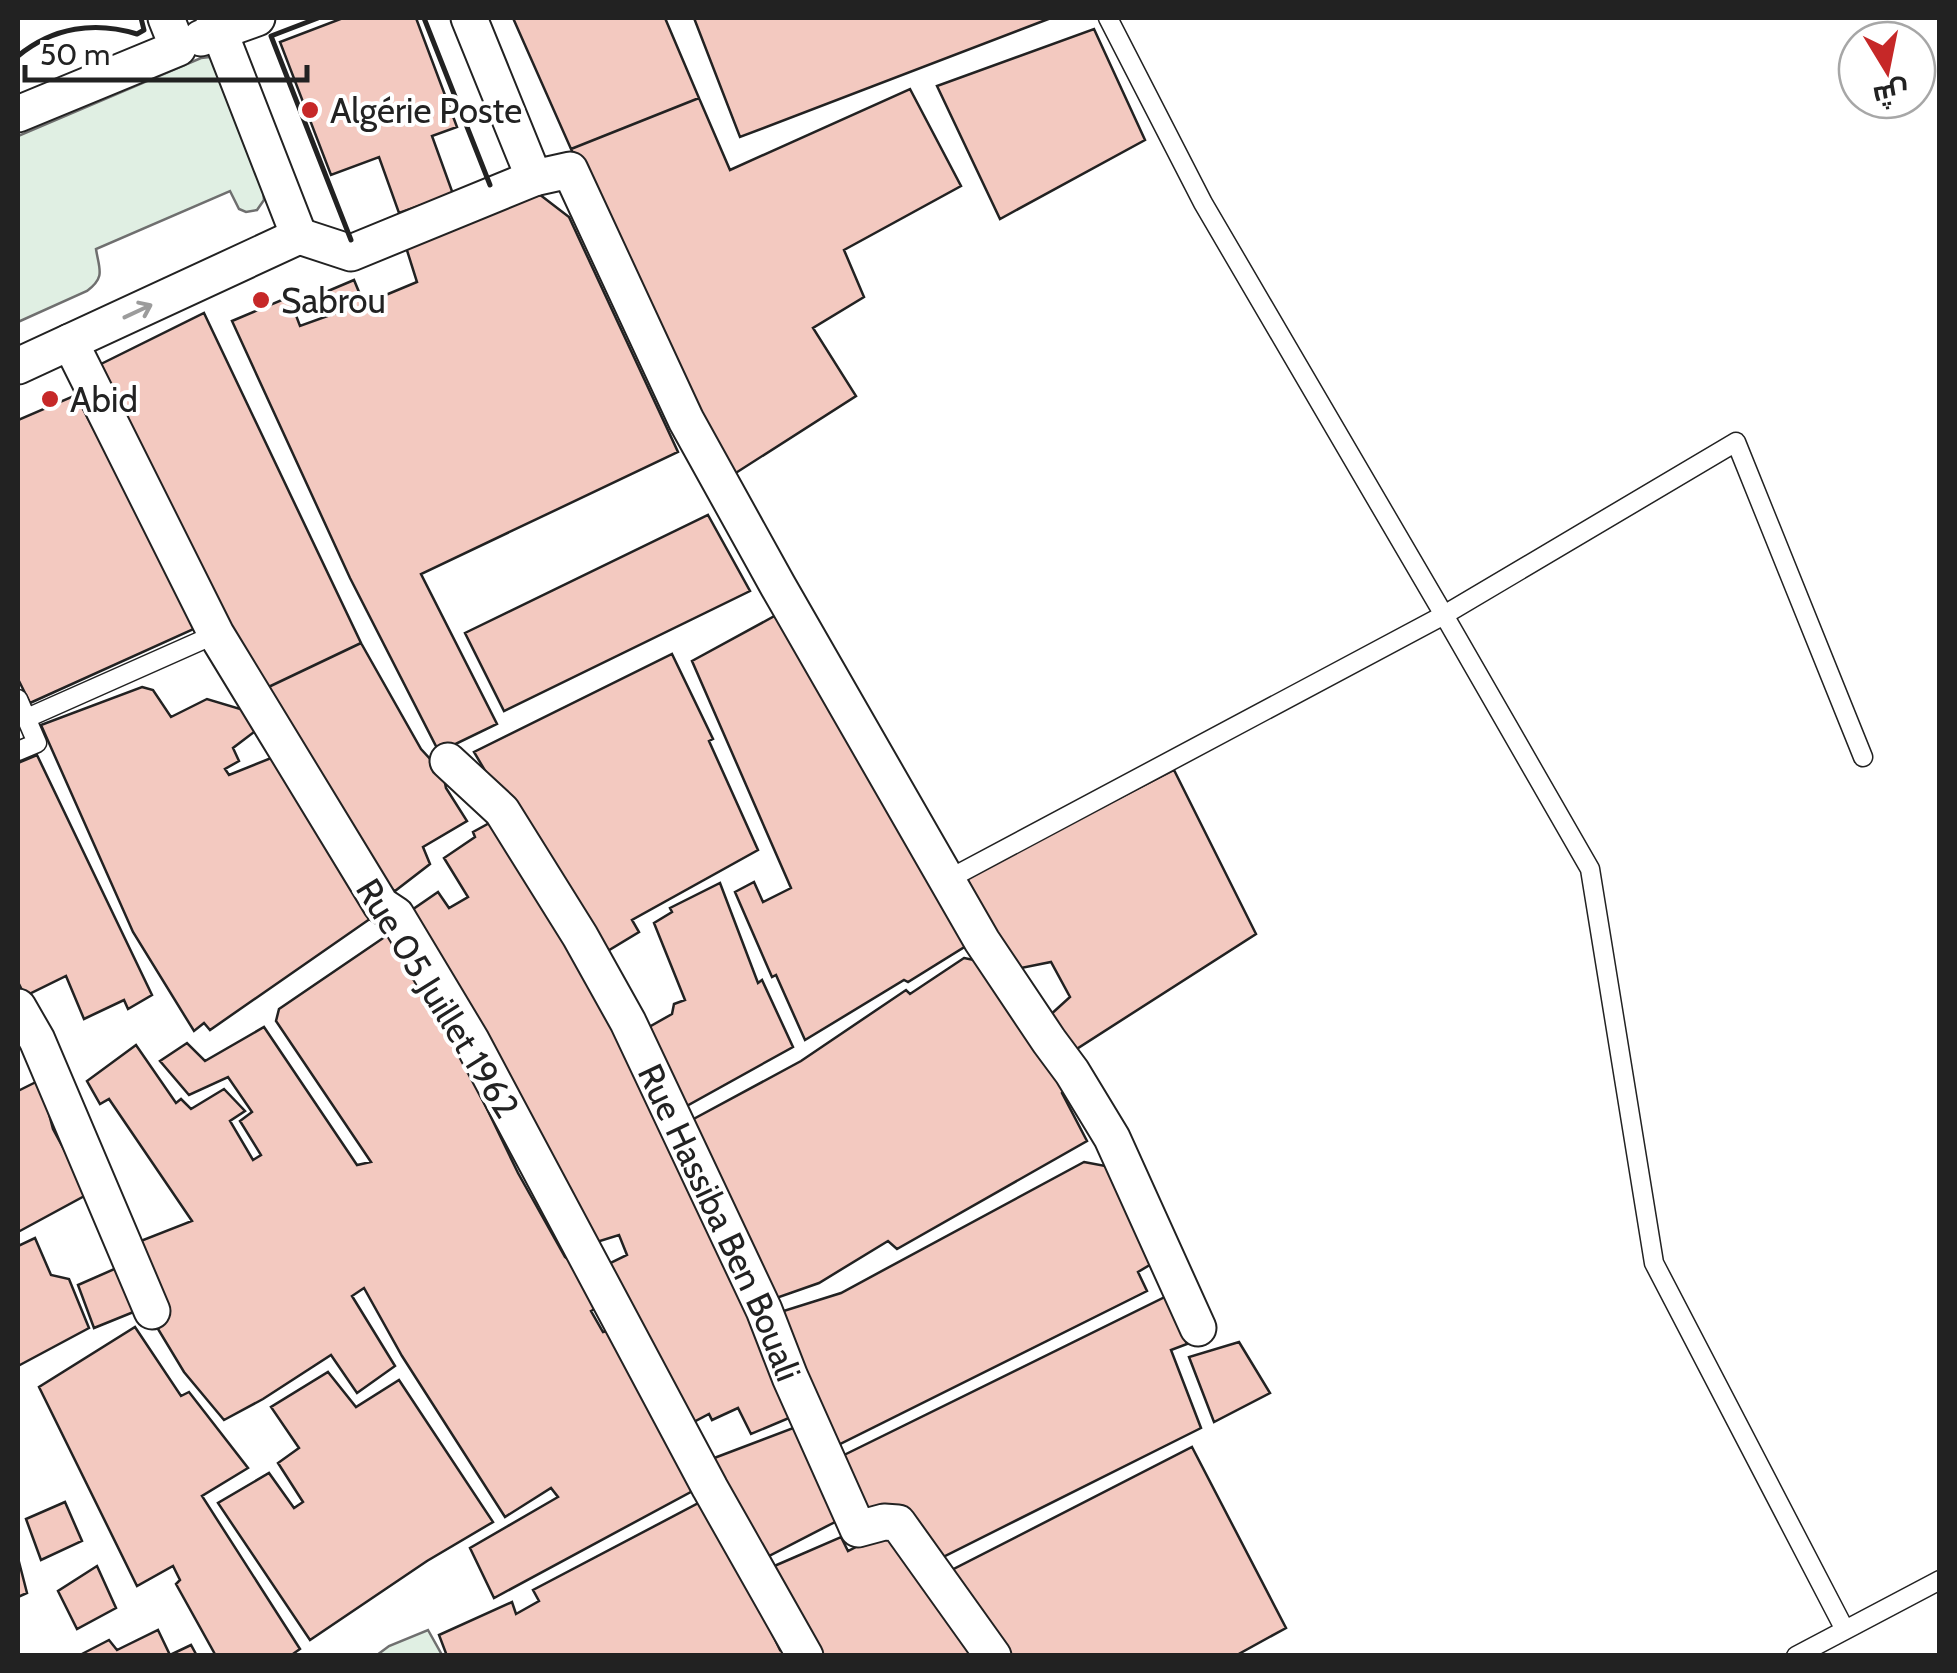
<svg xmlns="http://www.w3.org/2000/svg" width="1957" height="1673" viewBox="0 0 1957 1673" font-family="Cabin,Cairo,sans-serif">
	<rect width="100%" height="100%" fill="#fff"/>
	<path fill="#e0efe3" stroke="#6f6f6f" stroke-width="2.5" d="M210 57 217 64 263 189 264 200 257 210 246 212 239 209 230 191 96 249C99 269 106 277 87 291L18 322V136L201 58Z
		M428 1630 442 1655H377L389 1646Z"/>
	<path fill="#f3c9c0" stroke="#222" stroke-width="2.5" d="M343 18H416L457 127 432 136 453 194 399 213 379 157 331 175 280 42Z
		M513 18H665L699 98 571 149Z
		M694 18H1051L740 137Z
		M1094 29 1145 140 1000 219 937 86Z
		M910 89 961 186 844 250 864 297 813 328 856 396 731 476 571 149 699 98 730 170Z
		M539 194 569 217 678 452 421 574 497 724 439 752 350 578 232 321 289 297 300 326 336 313 328 291 354 280 364 304 417 282 405 244Z
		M204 313 361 643 258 692 99 365Z
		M76 395 196 628 30 703 18 679V420Z
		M708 515 750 591 504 711 465 633Z
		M780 613 974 941 908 982 904 980 805 1040 776 975 772 977 735 892 754 882 763 902 791 888 692 661Z
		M361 643 421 749 443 773 446 788 467 821 423 847 430 864 395 891 376 882 258 692Z
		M672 654 713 739 709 741 758 850 632 920 639 932 596 958 474 752Z
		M142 687 153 690 171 717 207 699 247 711 258 729 233 748 239 761 225 769 229 775 276 756 377 914 210 1030 204 1023 194 1031 133 932 41 725Z
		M37 755 152 995 128 1009 124 1000 84 1019 66 976 25 996 18 982V763Z
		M1174 770 1256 934 1075 1050 1048 1017 1070 997 1051 962 1016 969 966 877Z
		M495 820 624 1034 796 1415 751 1434 738 1408 712 1420 709 1414 686 1426 598 1269 627 1255 619 1235 587 1245 409 912 438 892 449 908 468 897 444 858 475 837 473 832Z
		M720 883 758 983 762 980 793 1047 683 1108 642 1031 672 1014 674 1004 685 1000 654 923 672 912 670 908Z
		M392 932 446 1024 518 1173 565 1257 579 1268 599 1307 591 1311 603 1332 611 1330 700 1487 494 1598 470 1548 558 1497 551 1488 505 1517 402 1356 364 1288 352 1296 395 1366 357 1393 331 1355 263 1399 224 1420 184 1372 155 1324 133 1244 192 1221 109 1099 100 1104 87 1081 136 1045 176 1103 181 1099 191 1109 224 1089 245 1111 230 1121 253 1160 261 1155 240 1121 252 1112 228 1077 189 1095 160 1061 187 1043 205 1061 264 1027 357 1165 371 1162 276 1021 279 1009Z
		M964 958 984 962 1068 1088 1062 1093 1087 1141 897 1249 888 1241 819 1283 765 1302 688 1122 801 1061 906 990 910 994Z
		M40 1080 53 1129 88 1194 18 1232V1091Z
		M1084 1162 1111 1167 1158 1260 1138 1272 1147 1291 836 1446 774 1314 841 1293Z
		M35 1238 51 1275 69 1279 89 1328 18 1366V1246Z
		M119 1267 136 1311 94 1328 78 1285Z
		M1169 1295 1187 1344 1171 1350 1201 1428 931 1563 867 1518 838 1458Z
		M135 1327 181 1396 189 1392 248 1468 202 1496 300 1649 290 1656H216L176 1584 180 1580 173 1566 137 1586 39 1387Z
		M1239 1342 1270 1393 1214 1422 1189 1357Z
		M328 1372 356 1407 399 1380 493 1522 427 1561 310 1640 218 1503 269 1473 294 1508 303 1502 278 1463 299 1448 271 1407Z
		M801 1425 839 1513 835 1522 765 1558 709 1460Z
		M1192 1447 1286 1628 1235 1656H1000L940 1576Z
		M708 1498 780 1650 787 1647 789 1656H447L439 1635 512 1602 516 1614 539 1601 533 1590Z
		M65 1502 82 1541 41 1560 26 1519Z
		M895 1527 985 1656H813L772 1567 841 1537 848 1551Z
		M18 1558 27 1593 18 1597Z
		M97 1566 116 1608 77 1629 58 1591Z
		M158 1630 170 1655 191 1645 197 1656H78L109 1640 117 1650Z"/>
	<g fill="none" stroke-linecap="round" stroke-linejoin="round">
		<g stroke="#222" stroke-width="21">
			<path id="lane" d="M1108 18 1203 203 1444 615 1590 869 1654 1263 1845 1630
				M18 699 37 743 18 751
				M27 718 216 634
				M947 880 1444 615 1736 442 1863 757
				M1796 1656 1940 1580"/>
		</g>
		<g stroke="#222" stroke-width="39">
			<g id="street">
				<path d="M214 18 299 236"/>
				<path d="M201 38 257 18"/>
				<path d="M18 114 178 48 166 18"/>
				<path d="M534 178 570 170 686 420 778 586 982 941 1049 1041 1072 1072 1112 1138 1198 1328"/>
				<path d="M299 236 351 253 534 178 469 18"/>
				<path d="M70 342 216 634 381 905 396 915 471 1040 710 1488 805 1656"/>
				<path d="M18 366 299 236"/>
				<path id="s1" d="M448 761 502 811 580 936 628 1022 764 1310 790 1377 858 1529 884 1522 898 1523 993 1656"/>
				<path d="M18 1007 37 1040 152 1311"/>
			</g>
		</g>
		<use href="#lane" stroke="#fff" stroke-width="18"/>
		<use href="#street" stroke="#fff" stroke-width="35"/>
		<path stroke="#222" stroke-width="5" d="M318 18 271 36 351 240
			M424 18 490 185
			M18 56C53 27 95 21 137 34L144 30 141 18"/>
	</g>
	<defs><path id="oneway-shaft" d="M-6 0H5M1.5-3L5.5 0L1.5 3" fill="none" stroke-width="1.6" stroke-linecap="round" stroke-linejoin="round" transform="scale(2.5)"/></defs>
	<use stroke="#9c9c9c" href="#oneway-shaft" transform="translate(138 311) rotate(-25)"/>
	<g fill="#c62828" stroke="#fff" stroke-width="4">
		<circle cx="310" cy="110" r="10"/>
		<circle cx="261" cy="300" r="10"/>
		<circle cx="50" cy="399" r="10"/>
	</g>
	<g text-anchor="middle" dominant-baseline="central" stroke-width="8" stroke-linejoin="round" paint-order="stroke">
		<g font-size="35" fill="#222" stroke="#fff" text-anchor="start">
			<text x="330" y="110">Algérie Poste</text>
			<text x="281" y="300">Sabrou</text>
			<text x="70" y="399">Abid</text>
		</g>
		<g font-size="35" fill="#222" stroke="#fff">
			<text transform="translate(438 998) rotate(58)">Rue 05 Juillet 1962</text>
			<text stroke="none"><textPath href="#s1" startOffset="540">Rue Hassiba Ben Bouali</textPath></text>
		</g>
	</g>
	<rect width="1957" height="1673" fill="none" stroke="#222222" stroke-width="40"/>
	<g transform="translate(1887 70) rotate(170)"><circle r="48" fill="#ffffff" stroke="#a7a7a7" stroke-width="2.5"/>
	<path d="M0-8L18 38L0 25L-18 38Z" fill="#c62828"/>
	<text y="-15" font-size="28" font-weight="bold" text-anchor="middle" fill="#222222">ش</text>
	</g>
	<path d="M25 65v15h282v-15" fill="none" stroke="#222222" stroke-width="5"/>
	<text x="40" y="65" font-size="30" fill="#222222" stroke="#ffffff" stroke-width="8" paint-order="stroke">50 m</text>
</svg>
